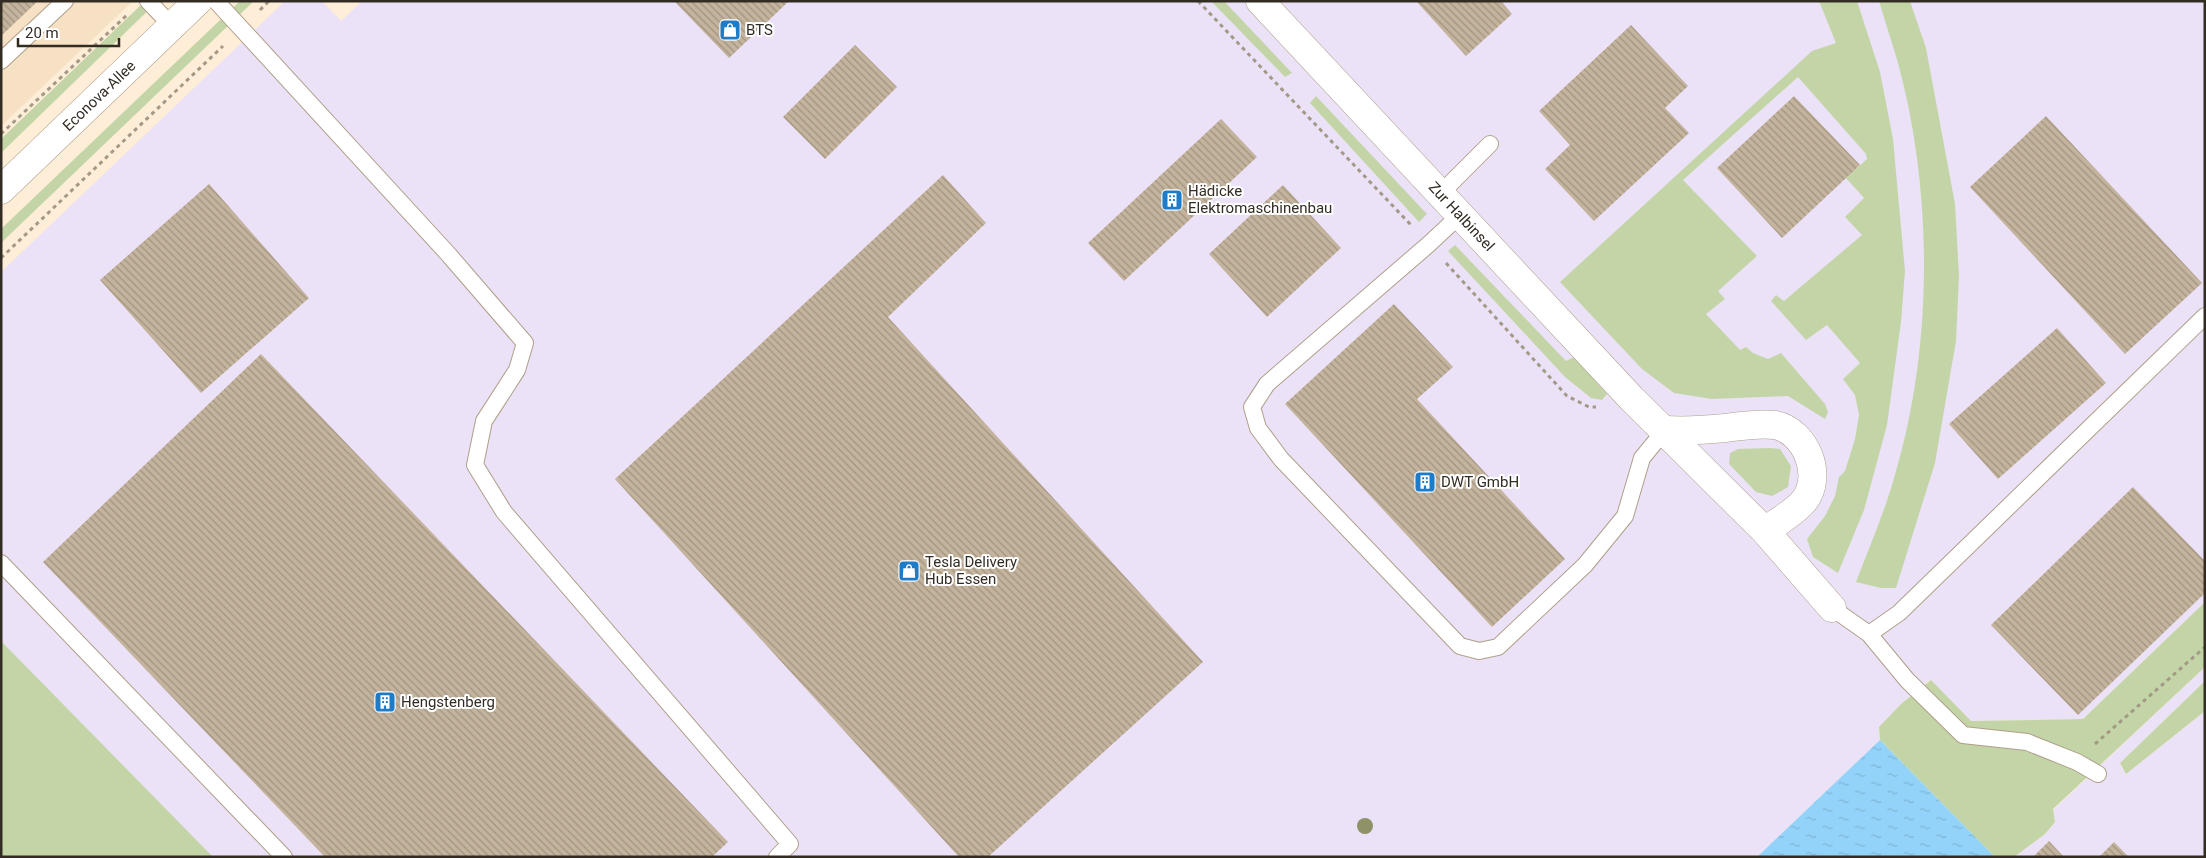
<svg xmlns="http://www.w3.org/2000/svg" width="2206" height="858" viewBox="0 0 2206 858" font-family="Roboto,sans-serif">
	<defs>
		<pattern id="water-ripples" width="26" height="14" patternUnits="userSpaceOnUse" patternTransform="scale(1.25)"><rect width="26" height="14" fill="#93d3fa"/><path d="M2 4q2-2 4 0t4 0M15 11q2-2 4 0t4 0" fill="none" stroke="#7fb5d6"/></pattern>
		<pattern id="building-back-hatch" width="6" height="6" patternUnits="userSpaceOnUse" patternTransform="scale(1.25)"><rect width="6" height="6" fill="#c4b49e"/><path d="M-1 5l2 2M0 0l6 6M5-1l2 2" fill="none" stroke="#a09380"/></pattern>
	</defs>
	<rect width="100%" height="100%" fill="#ffeed7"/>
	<path fill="#f7e1c4" d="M1 1H133L1 126Z"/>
	<path fill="#ece2f7" d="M285 1H322L341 21 362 1H2205V602L2083 719 1971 721 1930 680 1901 704 1879 727 1880 740 1757 857H1V272Z
		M2205 667V681L2120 763 2126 774 2205 711V857H2014L2045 834 2055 822 2053 810Z"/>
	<path fill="#c3d5a7" d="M145 1H158L1 153V139Z
		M240 1H254L1 243V229Z
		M1211 1H1224L1292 73 1285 77Z
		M1819 1H1857L1880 72 1893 139 1905 271 1901 322 1887 425 1864 510 1838 573 1813 557 1807 539 1825 516 1835 496 1839 477 1845 471 1855 439 1859 415 1855 395 1843 379 1860 363 1827 325 1806 340 1771 301 1776 295 1784 301 1862 235 1845 217 1864 198 1846 178 1867 159 1866 154 1798 77 1683 180 1757 256 1718 291 1725 299 1706 314 1740 350 1746 347 1753 353 1768 359 1781 353 1825 404 1828 412 1825 419 1788 396 1712 399 1674 393 1642 369 1560 282 1812 51 1836 43Z
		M1879 1H1910L1926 48 1955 204 1959 275 1956 341 1935 463 1896 588H1881L1856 582C1870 545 1886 509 1896 471 1933 344 1933 191 1898 63 1892 42 1885 22 1879 1Z
		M1316 96 1427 214 1419 222 1310 103Z
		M1455 245 1566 361 1574 357 1607 394 1602 400 1591 398 1565 377 1448 251Z
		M1770 448 1780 449 1791 466 1788 487 1772 496 1756 492 1729 464 1730 453 1738 449Z
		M2205 602V667L2053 809 2055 822 2045 834 2014 857H1995L1880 740 1879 727 1901 704 1931 680 1971 721 2083 719Z
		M1 641 213 857H1Z
		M2205 681V711L2126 774 2120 763Z"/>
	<path fill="url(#water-ripples)" d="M1880 740 1995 857H1757Z"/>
	<path fill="url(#building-back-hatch)" d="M1 1H38L1 36Z
		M674 1H789L729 58Z
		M1416 1H1501L1512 14 1466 56Z
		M1631 25 1688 86 1665 108 1689 133 1594 221 1545 169 1570 145 1539 111Z
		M855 45 897 87 825 159 783 117Z
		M1794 96 1860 165 1782 238 1717 168Z
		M2046 116 2202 283 2125 354 1970 187Z
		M1221 119 1257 157 1124 281 1088 243Z
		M943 175 986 223 888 317 1203 662 988 857H959L615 479Z
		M209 184 309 298 201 393 100 280Z
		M1283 185 1341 248 1267 317 1209 254Z
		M1394 304 1453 367 1417 399 1565 559 1492 627 1285 404Z
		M2057 328 2106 383 1998 479 1949 424Z
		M261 354 728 842 712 857H325L43 562Z
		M2133 487 2205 561V593L2078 715 1991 625Z
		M2049 841 2064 857H2033Z
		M2114 842 2129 857H2099Z"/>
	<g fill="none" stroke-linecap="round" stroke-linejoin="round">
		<g stroke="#af9f8a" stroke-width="18">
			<path id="service" d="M148 1 172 26
				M216 1 449 255 525 343 517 370 484 421 475 465 504 512 790 844 777 857
				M1 61 65 1
				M1440 194 1490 144
				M1460 215 1429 244 1267 384 1252 407 1258 428 1281 459 1460 646 1479 651 1498 647 1585 565 1625 516 1642 458 1665 430
				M1 563 284 857
				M1832 608 1869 634 1907 680 1963 735 2027 742 2077 762 2098 774
				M1869 634 1899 613 2205 316"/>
		</g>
		<g stroke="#af9f8a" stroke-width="29">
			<g id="minor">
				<path id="s1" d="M1260 1 1631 398 1765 531 1832 608"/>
				<path id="s2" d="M1 190 198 1"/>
				<path d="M1665 430C1685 431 1705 430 1725 428 1741 426 1759 423 1775 425 1806 431 1824 476 1804 501 1794 513 1777 522 1765 531"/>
			</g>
		</g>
		<path stroke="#a49887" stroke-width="3" stroke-dasharray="4 4" stroke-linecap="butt" d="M1198 1 1411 225
			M260 10 269 1
			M1 134 128 14
			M1 258 223 46
			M1446 263 1567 396 1589 407H1596
			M2095 744 2205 647"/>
		<use href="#service" stroke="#fff" stroke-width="16"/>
		<use href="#minor" stroke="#fff" stroke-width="28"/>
	</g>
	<circle fill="#8f9167" cx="1365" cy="826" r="8"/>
	<defs>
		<g id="shop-square" transform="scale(1.125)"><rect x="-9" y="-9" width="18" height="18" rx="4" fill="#1d7bc8" stroke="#fff"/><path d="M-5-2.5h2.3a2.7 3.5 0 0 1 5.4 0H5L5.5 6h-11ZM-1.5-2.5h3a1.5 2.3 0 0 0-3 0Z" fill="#fff"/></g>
		<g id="building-square" transform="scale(1.125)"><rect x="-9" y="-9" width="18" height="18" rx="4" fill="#1d7bc8" stroke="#fff"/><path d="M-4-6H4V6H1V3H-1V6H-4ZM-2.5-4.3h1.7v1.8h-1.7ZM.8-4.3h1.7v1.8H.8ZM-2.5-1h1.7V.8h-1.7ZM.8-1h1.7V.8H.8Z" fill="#fff"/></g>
	</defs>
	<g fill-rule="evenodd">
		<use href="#shop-square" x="730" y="30"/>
		<use href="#building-square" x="1172" y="200"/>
		<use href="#building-square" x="1425" y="482"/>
		<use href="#shop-square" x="909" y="571"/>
		<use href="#building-square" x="385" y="702"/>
	</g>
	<g text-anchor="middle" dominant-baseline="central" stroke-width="4" stroke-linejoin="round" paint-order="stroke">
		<g font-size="15" fill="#332c23" stroke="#fff" text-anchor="start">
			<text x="746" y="30">BTS</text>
			<text x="1188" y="191">Hädicke<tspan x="1188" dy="17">Elektromaschinenbau</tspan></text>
			<text x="1441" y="482">DWT GmbH</text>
			<text x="925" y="562">Tesla Delivery<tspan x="925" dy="17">Hub Essen</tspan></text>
			<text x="401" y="702">Hengstenberg</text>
		</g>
		<g font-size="15" fill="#332c23" stroke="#fff">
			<text stroke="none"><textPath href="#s2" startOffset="136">Econova-Allee</textPath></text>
			<text stroke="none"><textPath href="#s1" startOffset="295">Zur Halbinsel</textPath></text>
		</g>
	</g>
	<rect width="2206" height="858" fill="none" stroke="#332c23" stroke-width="5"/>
	<path d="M18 38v8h101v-8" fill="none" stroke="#332c23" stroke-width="2.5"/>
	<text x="25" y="38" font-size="15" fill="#332c23" stroke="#ffffff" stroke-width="4" paint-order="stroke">20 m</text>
</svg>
